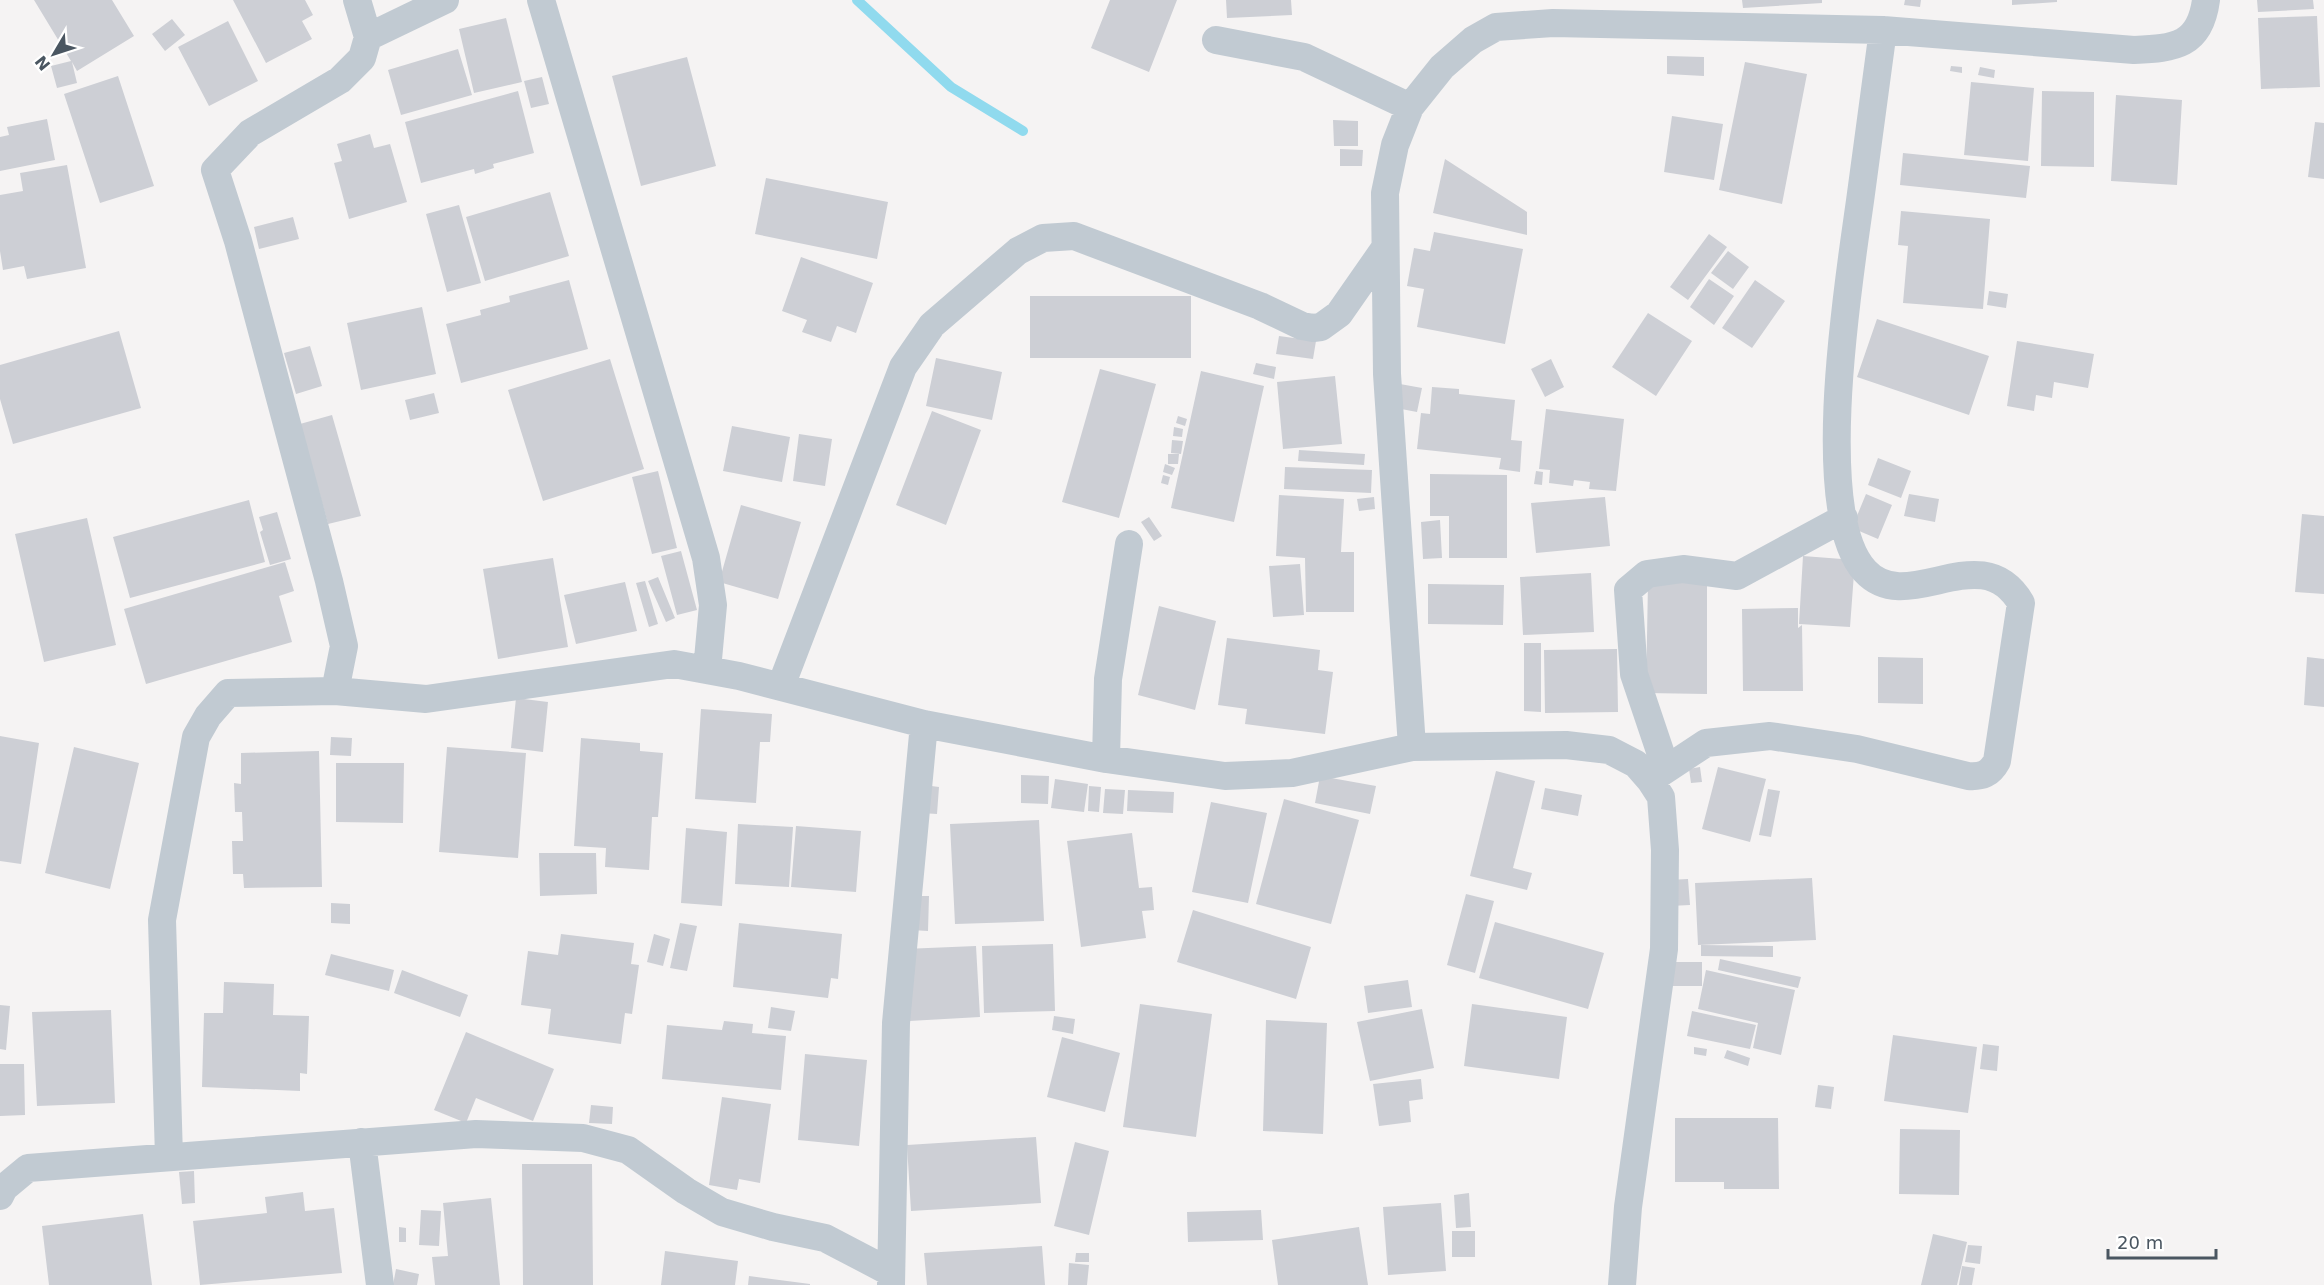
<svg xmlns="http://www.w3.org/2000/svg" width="2324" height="1285" viewBox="0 0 2324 1285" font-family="'DejaVu Sans',sans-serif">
	<rect width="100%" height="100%" fill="#f5f3f3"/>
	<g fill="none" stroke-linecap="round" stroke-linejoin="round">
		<path stroke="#90daee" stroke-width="10" d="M857 0 951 87 1023 131"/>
	</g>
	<path fill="#cdcfd5" d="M34 0H112L134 36 77 71 72 62 77 83 57 88 51 66 71 61Z
		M233 0H305L313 15 302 21 312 39 266 63Z
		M1110 0H1177L1149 72 1091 48Z
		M1226 0H1291L1292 15 1227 18Z
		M1742 0H1822V3L1743 8Z
		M1905 0H1921L1920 7 1904 5Z
		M2012 0H2057V2L2012 5Z
		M2257 0H2313L2314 9 2258 12Z
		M2317 16 2320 87 2261 89 2258 18Z
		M506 18 522 82 474 93 459 29Z
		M172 19 185 35 165 51 152 34Z
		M228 21 258 81 209 106 178 47Z
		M458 49 472 95 401 115 388 70Z
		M1667 56 1704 57V76L1667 74Z
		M687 57 716 166 641 186 612 76Z
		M1745 62 1807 74 1782 204 1719 190Z
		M1951 66 1962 67V73L1950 71Z
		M1980 67 1995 70 1994 78 1978 75Z
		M118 76 154 186 100 203 64 94Z
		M542 77 549 104 531 108 524 81Z
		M1971 82 2034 88 2028 161 1964 155Z
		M518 91 534 153 493 164 494 168 475 174 474 169 421 183 405 122Z
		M2042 91 2094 92V167L2041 166Z
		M2116 95 2182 100 2177 185 2111 181Z
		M1672 116 1723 124 1714 180 1664 172Z
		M47 119 55 160 0 171V137L9 135 7 127Z
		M1333 120 1358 121V146H1334Z
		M2315 122 2324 123V179L2308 177Z
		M370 134 374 148 390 144 407 202 349 219 334 163 342 161 337 144Z
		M1340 149 1363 150 1362 166H1340Z
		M1903 153 2030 166 2026 198 1900 185Z
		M1445 159 1527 212V235L1433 213Z
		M67 165 86 268 27 279 24 266 3 270 0 251V195L23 191 20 173Z
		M766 178 888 202 877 259 755 234Z
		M550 192 569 256 485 281 466 217Z
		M459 205 481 283 447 292 426 214Z
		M1901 211 1990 219 1983 309 1903 303 1908 246 1898 245Z
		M293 217 299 239 259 249 254 227Z
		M1434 232 1523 249 1505 344 1417 327 1424 289 1407 286 1414 248 1430 251Z
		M1709 234 1727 247 1688 300 1670 287Z
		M1728 251 1749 267 1733 289 1711 273Z
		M801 257 873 283 856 333 837 326 831 342 802 332 807 320 782 311Z
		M1709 279 1734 296 1714 325 1690 307Z
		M569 280 588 349 461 383 446 324 481 315 480 310 510 302 509 296Z
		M1755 280 1785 301 1752 348 1722 328Z
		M1989 291 2008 294 2006 308 1987 305Z
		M1030 296H1191V358H1030Z
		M422 307 436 374 361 390 347 323Z
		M1648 313 1692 341 1656 396 1612 367Z
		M1877 319 1989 356 1969 415 1857 377Z
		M119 331 141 408 13 444 0 399V365Z
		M1279 336 1316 341 1313 359 1276 354Z
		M2017 341 2094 354 2088 388 2054 382 2052 398 2036 395 2034 411 2007 406Z
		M310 346 322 386 296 394 284 353Z
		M936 358 1002 372 992 420 926 406Z
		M610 359 644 469 543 501 508 390Z
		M1551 359 1564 387 1545 397 1531 369Z
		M1256 363 1276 367 1274 379 1253 374Z
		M1100 369 1156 384 1119 518 1062 502Z
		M1201 371 1264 386 1234 522 1171 508Z
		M1335 376 1342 444 1283 449 1277 382Z
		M1400 384 1422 388 1417 412 1396 408Z
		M1432 387 1459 389V394L1515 400 1511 440 1522 441 1520 472 1499 469 1501 458 1417 449 1421 413 1430 414Z
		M434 393 439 413 410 420 405 400Z
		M1546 409 1624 419 1616 491 1589 489 1590 482 1574 480 1573 486 1549 483 1550 470 1539 469Z
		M932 411 981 430 946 525 896 505Z
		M332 415 361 516 328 524 300 424Z
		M1178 416 1187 419 1185 426 1176 423Z
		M732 426 790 437 782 482 723 471Z
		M1174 427 1183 429 1182 437 1173 436Z
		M799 434 832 439 825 486 793 481Z
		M1172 440 1183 441 1181 454 1171 453Z
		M1299 450 1365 454 1364 465 1298 461Z
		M1168 454H1179L1178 464H1168Z
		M1878 458 1911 471 1901 498 1868 485Z
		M1165 464 1175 468 1172 475 1163 472Z
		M1285 467 1372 470 1371 493 1284 489Z
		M658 471 677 548 652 554 632 477Z
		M1536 471 1543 472 1542 485 1534 484Z
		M1430 474 1507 475V558H1449V516H1430Z
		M1163 475 1170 477 1168 485 1161 483Z
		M1866 494 1892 505 1878 539 1852 528Z
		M1909 494 1939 499 1935 522 1904 516Z
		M1279 495 1344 499 1341 552H1354V612H1306L1305 558 1276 556Z
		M1374 497 1375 509 1359 511 1357 499Z
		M1605 497 1610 546 1536 553 1531 503Z
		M249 500 265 562 130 598 113 537Z
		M741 505 801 522 778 599 719 582Z
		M277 512 291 559 270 565 260 532 263 530 259 517Z
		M2302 514 2324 516V594L2295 592Z
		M1149 517 1162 536 1154 541 1141 522Z
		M87 518 116 645 44 662 15 534Z
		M1440 520 1442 558 1423 559 1421 522Z
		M681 551 697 610 677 615 661 556Z
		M1803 556 1855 560 1850 627 1799 624Z
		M553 558 568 647 498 659 483 569Z
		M285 562 294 591 279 596 292 642 146 684 124 609Z
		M1300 564 1304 615 1273 617 1269 566Z
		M1591 573 1594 632 1523 635 1520 577Z
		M658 577 675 618 666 622 648 581Z
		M645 581 658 624 649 627 636 583Z
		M625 582 637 631 576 644 564 595Z
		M1648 582 1707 583V694L1646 693Z
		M1428 584 1504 585 1503 625 1428 624Z
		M1159 606 1216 621 1195 710 1138 695Z
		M1798 608V628L1802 625 1803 691H1743L1742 609Z
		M1227 638 1320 650 1318 670 1333 672 1325 734 1245 724 1247 709 1218 705Z
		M1524 643H1541V712L1524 711Z
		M1617 649 1618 712 1545 713 1544 650Z
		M1878 657 1923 658V704L1878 703Z
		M2307 657 2324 659V707L2304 705Z
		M516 698 548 702 543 752 511 748Z
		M701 709 772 714 770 742H760L756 803 695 799Z
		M0 736 39 743 21 864 0 861Z
		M331 737 352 738 351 756 330 755Z
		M581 738 640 743V751L663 753 658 817H652L649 870 605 867 606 848 574 846Z
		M74 747 139 763 110 889 45 873Z
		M447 747 526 753 518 858 439 852Z
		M319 751 322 887 244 888 243 874H233L232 841H243L242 812H235L234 783 241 784V753Z
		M336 763H404L403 823 336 822Z
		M1700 767 1702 782 1691 783 1689 769Z
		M1718 767 1766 779 1750 842 1702 829Z
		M1496 771 1535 781 1513 868 1532 873 1527 890 1470 876Z
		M1021 775 1049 776 1048 804 1021 803Z
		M1320 776 1376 786 1370 814 1315 803Z
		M1055 779 1088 784 1084 812 1051 808Z
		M924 785 939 787 937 814 921 813Z
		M1089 786 1101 787 1099 812 1088 811Z
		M1545 788 1582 795 1578 816 1541 809Z
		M1105 789 1125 790 1123 814 1103 813Z
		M1768 789 1780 791 1771 837 1759 835Z
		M1128 790 1174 792 1173 813 1127 811Z
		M1284 799 1359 820 1331 924 1256 904Z
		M1211 802 1267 813 1248 903 1192 892Z
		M1039 820 1044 921 955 924 950 824Z
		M738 824 793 827 789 887 735 884Z
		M796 826 861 831 856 892 791 887Z
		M686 828 727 832 722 906 681 903Z
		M1132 833 1139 888 1152 887 1154 910 1142 911 1146 938 1081 947 1067 841Z
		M539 853H596L597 894 540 896Z
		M1812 878 1816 940 1698 945 1695 883Z
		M1688 879 1690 905 1670 906 1669 880Z
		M1466 894 1494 901 1475 973 1447 965Z
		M911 896H929L928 931 911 930Z
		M331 903 350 904V924L331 923Z
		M1193 910 1311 947 1296 999 1177 962Z
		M1495 922 1604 953 1588 1009 1479 978Z
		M680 923 697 926 687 971 670 968Z
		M739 923 842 934 838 979 831 978 828 998 733 987Z
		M561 934 634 943 631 964 639 965 632 1014 625 1013 621 1044 548 1034 551 1009 521 1005 528 951 558 955Z
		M654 934 670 939 663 966 647 962Z
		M1053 944 1055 1011 984 1013 982 946Z
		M1701 945 1773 946V957L1701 956Z
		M976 946 980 1017 909 1021 904 949Z
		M331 954 394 970 389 991 325 975Z
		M1720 959 1801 977 1798 988 1718 970Z
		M1672 962H1702V986H1672Z
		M402 970 468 995 460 1017 394 993Z
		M1706 970 1795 990 1781 1055 1753 1048 1758 1023 1698 1009Z
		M1408 980 1412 1007 1368 1013 1364 986Z
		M224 982 274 984 273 1015 309 1016 307 1074 300 1073V1091L202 1087 204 1013H223Z
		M1140 1004 1212 1014 1196 1137 1123 1127Z
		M1472 1004 1567 1017 1559 1079 1464 1066Z
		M0 1005 10 1006 6 1050 0 1049Z
		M771 1007 795 1011 791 1031 768 1028Z
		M1422 1009 1434 1068 1370 1081 1357 1022Z
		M111 1010 115 1103 37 1106 32 1012Z
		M1692 1011 1756 1025 1750 1049 1687 1036Z
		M1054 1016 1075 1019 1073 1034 1052 1030Z
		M1266 1020 1327 1023 1323 1134 1263 1131Z
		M724 1021 753 1024 752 1033 786 1036 781 1090 662 1079 667 1025 722 1030Z
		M466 1032 554 1069 533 1121 476 1098 466 1123 434 1110Z
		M1893 1035 1977 1047 1968 1113 1884 1101Z
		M1062 1037 1120 1053 1105 1112 1047 1097Z
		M1983 1044 1999 1046 1997 1071 1980 1069Z
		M1694 1047 1707 1049 1706 1056 1694 1054Z
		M1727 1050 1750 1058 1748 1066 1724 1058Z
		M805 1054 867 1060 859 1146 798 1140Z
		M0 1064H24L25 1115 0 1116Z
		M1421 1079 1423 1099 1409 1101 1411 1122 1379 1126 1373 1084Z
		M1818 1085 1834 1087 1831 1109 1815 1107Z
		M722 1097 771 1104 760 1183 739 1179 737 1190 709 1185Z
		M591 1105 613 1107 612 1124 589 1123Z
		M1675 1118H1778L1779 1189H1724V1182H1675Z
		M1900 1129 1960 1130 1959 1195 1899 1194Z
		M1036 1137 1041 1203 911 1211 907 1145Z
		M1075 1142 1109 1151 1089 1235 1054 1226Z
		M522 1164H592L593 1285H523Z
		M194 1171 195 1203 182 1204 179 1172Z
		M303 1192 305 1211 334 1208 342 1273 200 1285 193 1221 267 1213 265 1197Z
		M1469 1193 1471 1227 1456 1228 1454 1195Z
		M491 1198 500 1285H435L432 1257 448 1256 443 1203Z
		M1441 1203 1446 1271 1388 1275 1383 1207Z
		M421 1210 441 1211 439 1246 419 1245Z
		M1261 1210 1263 1240 1188 1242 1187 1212Z
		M143 1214 152 1285H49L42 1226Z
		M399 1227 406 1228V1242H399Z
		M1359 1227 1368 1285H1278L1272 1240Z
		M1452 1231H1475V1257H1452Z
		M1933 1234 1967 1242 1957 1285H1921Z
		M1968 1245 1982 1246 1980 1264 1965 1262Z
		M1042 1246 1045 1285H927L924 1253Z
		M665 1251 738 1261 735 1285H661Z
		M1076 1253H1089V1262H1075Z
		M1069 1263 1089 1265 1087 1285H1068Z
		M1962 1266 1975 1268 1972 1285H1959Z
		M396 1269 419 1274 417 1285H393Z
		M749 1276 810 1284V1285H748Z"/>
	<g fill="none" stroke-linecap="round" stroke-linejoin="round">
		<path stroke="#c1cad2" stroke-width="28" d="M541 0 706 558 713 605 707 670
			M368 37 445 0
			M1216 40 1304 57 1410 107
			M781 686 903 367 932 325 1018 251 1043 238 1074 236 1260 306 1302 326 1313 328 1321 327 1339 314 1385 248
			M335 691 344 646 329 581 238 241 215 170 250 133 340 80 362 58 368 37 357 0
			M1412 747 1387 374 1385 193 1395 145 1410 107 1442 67 1473 40 1496 27 1553 23 1883 30 2134 50C2175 48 2200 46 2206 0
			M1106 759 1108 679 1129 544
			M1666 769 1634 674 1628 590 1647 574 1683 569 1737 576 1844 518
			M1650 780 1706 743 1770 736 1857 749 1968 776C1982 777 1990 774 1997 761L2021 603C1981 535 1908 618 1865 571 1811 513 1849 279 1860 201 1868 144 1875 87 1883 30
			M362 1142 380 1285
			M169 1157 162 920 196 737 208 716 228 693 335 691 426 699 674 664 739 676 924 724 1106 759 1225 776 1292 773 1412 747 1566 745 1609 750 1636 764 1650 780 1661 797 1665 850 1664 949 1628 1207 1622 1285
			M0 1196 4 1188 28 1168 476 1134 583 1138 628 1150 686 1191 722 1212 773 1227 825 1238 890 1272
			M891 1285 896 1023 924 724"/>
	</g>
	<g transform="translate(54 54) rotate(231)" stroke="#ffffff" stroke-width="4.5" paint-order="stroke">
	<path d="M0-4.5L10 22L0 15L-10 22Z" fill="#4a5661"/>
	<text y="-9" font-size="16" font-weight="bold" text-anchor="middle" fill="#4a5661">N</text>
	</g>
	<path d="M2108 1249v9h108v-9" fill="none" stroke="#4a5661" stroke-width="3"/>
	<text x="2117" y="1249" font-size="18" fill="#4a5661" stroke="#ffffff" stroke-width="4.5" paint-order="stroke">20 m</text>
</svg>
